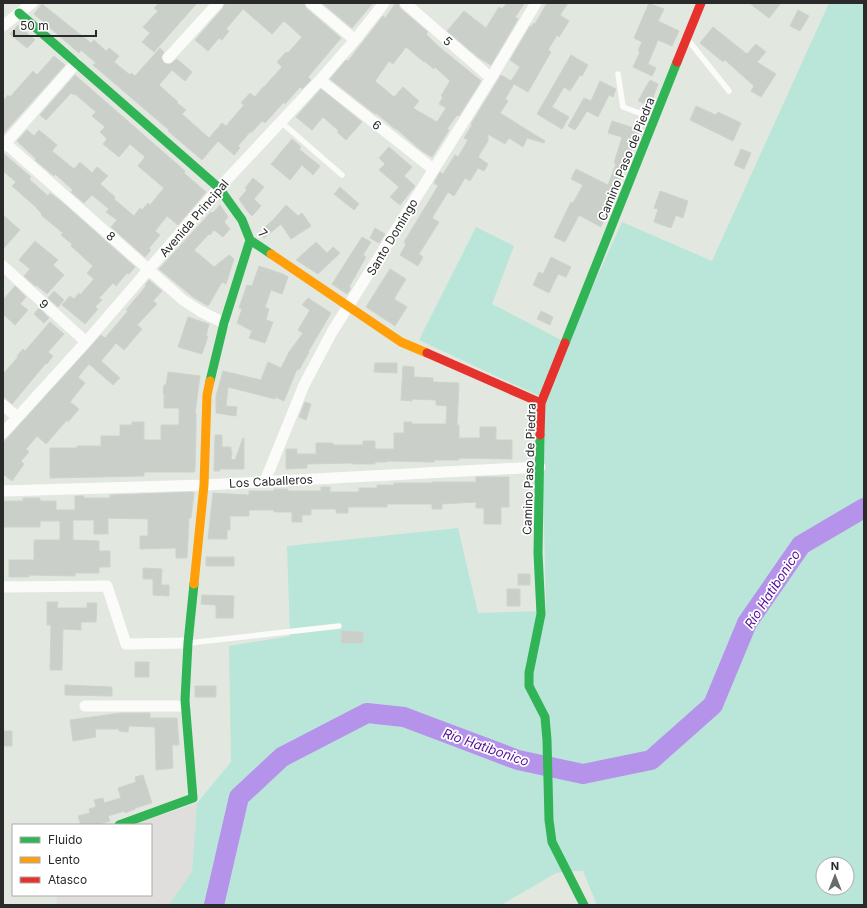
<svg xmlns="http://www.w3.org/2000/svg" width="867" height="908" viewBox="0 0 867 908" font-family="Inter,sans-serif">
	<rect width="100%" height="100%" fill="#e2e8e0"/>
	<path fill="#e0dedd" d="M197 803 192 871 169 905H57L56 895H151V825H132Z"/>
	<path fill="#bae5d9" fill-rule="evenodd" d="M829 3H864V905H597L583 871H570L556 873 501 905H169L192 871 197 803 231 762 229 646 290 636 287 546 458 528 478 613 546 611 541 397 419 340 476 227 514 246 492 304 567 343 622 222 712 261ZM823 864H847V888H823Z"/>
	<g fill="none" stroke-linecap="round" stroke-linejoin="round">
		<path stroke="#b693ea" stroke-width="20" d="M214 905 239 797 282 757 367 713 404 717 518 760 583 774 651 760 713 705 747 623 801 545 864 508"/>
	</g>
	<path fill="#cbcfc9" stroke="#ced3cc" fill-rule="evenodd" d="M159 3H197L154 52 142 42 150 33 143 27 158 11 154 8Z
		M225 3H304L306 8 341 38 308 77 311 80 302 89 300 87 285 104 284 102 265 123 262 121 252 132H250L238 146 240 148 234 155 218 141 202 160 168 131 169 130 93 65 96 63 81 50 79 53 34 14 42 4 91 43 94 40 106 51 109 48 119 56 114 62 130 75 131 73 135 76 160 48 164 52 161 57 164 63 170 64 177 59 192 72 185 81 172 70 159 85 178 102 177 103 186 110 182 114 209 138 222 123 226 126 244 105 241 103 250 93 255 97 263 87H264L282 67 277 62 286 52 288 53 302 37 284 21 272 34 243 9 226 29 229 31 222 40 219 38 208 51 195 40 223 8Z
		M322 3H373L352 28Z
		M396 3H398L400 8 428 32 426 34 438 46 481 81 459 116 457 115 447 129 449 130 432 157 422 151 395 128V129L376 113 375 114 330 79 346 60 348 61 383 16 385 18ZM406 47 424 62V61L434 69 435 67 450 81 441 96 443 97 439 104 446 108 437 122 413 108 419 101 403 87 394 97 375 81 389 61 393 64Z
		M507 3H525L515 17 518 19 491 65 479 58 447 31 464 11 486 28 499 7 502 9Z
		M547 3H568L560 15 569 21 559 37 557 35 548 50 551 52 528 92 514 84 505 99 508 101 500 113 545 141 544 143 527 138 523 147 509 138 505 144 488 134V141L478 157 488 164 484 171 478 168 470 181 465 178 454 196 448 192 432 218 439 222 419 254 423 257 418 266 400 255 406 244 404 242 438 186 434 183 440 172 443 174 455 155 458 157 468 140 464 138 472 125 471 124 501 75 511 81 520 67 510 60 530 26 531 27 534 23 535 24Z
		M649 3 664 9 658 21 679 31 672 46 658 40 648 64 656 68 652 76 633 67 640 52 638 51 642 42 634 38Z
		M749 3H781L769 18Z
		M798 10 809 16 800 31 790 26Z
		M18 25 35 40 27 48 10 34Z
		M713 27 747 54 756 44 766 52 757 62 776 74 761 97 751 91 754 86 725 60 723 62 700 43Z
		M571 55 588 65 582 76 580 75 570 91 564 87 552 107 569 117 562 129 537 114Z
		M54 56 65 65 3 134V101L8 95 10 97 33 71 37 75Z
		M75 75 185 171 184 173 206 192 178 225 167 216 155 231 160 235 149 248 151 250 145 257 111 227 117 220 106 212 109 209 92 195 84 203 71 192 73 190 55 174 54 176 35 160 36 159 17 141 27 130 34 136 39 130 57 145 52 151 74 169 80 162 92 173 97 167 108 176 100 184 115 197 114 199 134 216 140 208 142 210 148 203 150 205 164 188 138 166 145 157 130 144 119 157 103 144 107 139 100 132 105 127 92 116 96 112 75 94 74 95 71 93 46 120 40 115Z
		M650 80 658 84 650 106 638 101Z
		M600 81 616 89 613 97 609 95 598 117 587 111 575 130 568 126 584 98 591 101Z
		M321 89 362 122 346 140 337 132 339 131 323 117 312 130 296 117Z
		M696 106 716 115 718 112 741 123 733 141 690 120Z
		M612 121 640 130 601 227 579 215 565 242 554 237 571 202 573 203 583 185 571 179 576 169 608 185 616 164 614 163 622 137 608 133Z
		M292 139 301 147 299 149 320 166 313 175 302 165 290 180 271 164Z
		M389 147 412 167 404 176 415 186 400 205 390 197 399 187 379 170 385 164 379 158Z
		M741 149 751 153 744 169 734 165Z
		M3 153 31 177 29 179 48 196 50 193 62 202 135 267 129 274 127 273 116 286 113 283 99 298 102 300 95 307 98 309 85 324 62 305 70 296 74 299 79 293 80 295 94 279 87 273 93 266 71 246 72 244 61 235 63 233 41 215 42 214 37 209V208L12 186 16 182 3 171Z
		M253 178 264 187 254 199 261 206 252 216 248 212 239 199 247 190 245 188Z
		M340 187 359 204 354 210 334 194Z
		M660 191 688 201 683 218 676 215 671 228 654 222 658 209 654 208Z
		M220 205 228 217 224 222 230 229 223 237 214 230 210 235 209 234 194 250 214 267 229 255 234 259 226 284 222 282 208 306 193 297 159 269 211 212 213 213Z
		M286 205 298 216 302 213 311 226 291 239 281 224 264 238 262 236 265 227 273 220Z
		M3 215 20 230 3 249Z
		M375 228 385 234 379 243 370 238Z
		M362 237 371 242 363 255 366 257 349 287 351 288 347 294 332 284Z
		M35 241 58 260 53 265 64 275 47 294 36 285 35 286 24 276 30 269 19 260Z
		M316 242 327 253 333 247 340 253 318 274 296 260Z
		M551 257 571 267 566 277 558 274 549 293 533 285 539 272 543 274Z
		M259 266 283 274 288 277 282 294 271 290 265 307 269 309 266 320 273 322 265 343 249 338 252 331 237 323 242 309 239 308 247 285 252 286Z
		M390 269 406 279 394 299 407 307 395 326 366 307Z
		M149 280 162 291 153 301 157 304 137 325 142 329 124 350 116 343 101 361 120 378 113 385 89 364 78 377 85 383 70 402 79 409 68 422 67 420 46 444 37 436 26 449 29 452 21 461 24 464 12 481 3 474V443L101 335 105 338 128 311 126 310 146 286 145 285Z
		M15 286 26 297 20 304 28 310 15 325 3 314V300Z
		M54 291 64 300 58 307 48 298Z
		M308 298 331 313 308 352H309L299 370 297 369 284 401 275 397V399L228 387 226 406 237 407 236 416 216 413V396L223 371 261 380 268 362 281 368 289 352 303 333 298 330 310 310 302 305Z
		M39 308 49 318 44 323 34 314Z
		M541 311 553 317 550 325 537 319Z
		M188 317 209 324 206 336H208L202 354 178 347Z
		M50 322 64 334 48 352 53 356 47 364 46 363 12 404 3 396V374L18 357 17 356 23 349 25 351Z
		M375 363H397V373L374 372Z
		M403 366 414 367V377L433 378V382L459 383 457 425H459V438H480V427H496V440H512V459L459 458V460H434V462L387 461V462H375V464H352V463L307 464V468L286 469V449H297V454H316V443H333V445H363V441H375V449H394V433H404V422H412V424H446L447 406 436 405V400L412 399V401L401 400Z
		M168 372 200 376 195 413H196V429L195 471 194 472H144V476L50 478V448H77V446H101V436H120V425H132V422H144V440H161V425H179V408H164V393H163L164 385H166Z
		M305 402 311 404 306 420 299 417Z
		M215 435H222V447H231V451H232L231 459 235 460 243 438H244V469H220V471H214Z
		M476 477H509V507H501V524H484V508H476V502L442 504V509H432V504H387V507H348V513H336V509H311V515H302V522H292V512H274V510H249V516H230V530H227V539H208L213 493 249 495V491H274V489H288V491H321V487H330V492H359V488H377V485H394V483H432V482H476Z
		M192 492 194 493 191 518H189L187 558H176V548L140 549V536H148V519L108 518V534H94V520H73V540L99 541V551H110V567H99V573H75V576L29 575V577H9V560H34V540H60V521H40V527H3V501H23V498H40V501H56V510H75V496H84V498H110V495Z
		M206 557H234V566H206Z
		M143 568 162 569 161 585H169V596L153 595V579H143Z
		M518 574H530V585H518Z
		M507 589H520V606H507Z
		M202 595 234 596 233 618H216V605L201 604Z
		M47 602H58L57 608H87V603H97L96 622H81V630L63 629 62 670H50L51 625H47Z
		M342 631 363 632V643H341Z
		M135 662H149V677H135Z
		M65 685 112 687V696L65 695Z
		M195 686H216V697H195Z
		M121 713H150V718H177L179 745H172L173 768 156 770 155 727 129 726 128 732 119 731V729H95L96 737 73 741 70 720Z
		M3 731H12V746H3Z
		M143 775 152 803 135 808V809L125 813 124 811 108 816 110 821 96 825H81L78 816 90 813 89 809 96 807 94 800 103 798 104 803 121 798 118 788 136 782 135 777Z"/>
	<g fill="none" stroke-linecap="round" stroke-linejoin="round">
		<path stroke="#fbfcfa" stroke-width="5.5" d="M688 40 729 91
			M618 74 623 107 653 118
			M281 122 342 175
			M189 643 339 626"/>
		<path stroke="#fbfcfa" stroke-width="11" d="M311 3 355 40
			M405 3 491 78
			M3 26 32 3
			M168 58 218 3
			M320 80 433 169
			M3 141 183 300 200 311 224 323
			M3 146 76 63
			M3 266 86 342
			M3 405 17 417
			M3 433 86 342 219 188 320 80 355 40 384 3
			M265 481 304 385 332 332 491 78 536 3
			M3 491 204 485 540 467
			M3 587 107 586 126 644 188 643
			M85 706H185"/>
		<path stroke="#30b455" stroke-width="9" d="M19 13 219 188 242 220 250 240 271 254
			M565 343 677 62
			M210 381 224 323 250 240
			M540 435 538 553 541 614 529 673V686L545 717 547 740 549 820 552 842 584 905
			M119 825 193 798 185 700 188 643 194 584"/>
		<path stroke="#ff9f0a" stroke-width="9" d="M271 254 401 342 427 353
			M194 584 204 485 207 395 210 381"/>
		<path stroke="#e5322d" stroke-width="9" d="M677 62 701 3
			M427 353 541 403
			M540 435 541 403 565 343"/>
	</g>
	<g text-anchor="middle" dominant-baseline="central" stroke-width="3.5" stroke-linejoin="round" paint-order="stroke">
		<g font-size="12" fill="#2a2a2a" stroke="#fff">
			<text transform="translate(448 41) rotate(41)">5</text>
			<text transform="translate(377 125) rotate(38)">6</text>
			<text transform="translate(626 159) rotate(-68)">Camino Paso de Piedra</text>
			<text transform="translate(194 218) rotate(-49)">Avenida Principal</text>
			<text transform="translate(263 233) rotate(44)">7</text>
			<text transform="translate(111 236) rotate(41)">8</text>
			<text transform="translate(392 237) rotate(-59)">Santo Domingo</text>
			<text transform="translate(44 304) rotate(42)">9</text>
			<text transform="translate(529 469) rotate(-88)">Camino Paso de Piedra</text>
			<text transform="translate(271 481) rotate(-3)">Los Caballeros</text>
		</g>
		<g font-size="13" font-style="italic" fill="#530e9a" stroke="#fff">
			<text transform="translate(772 589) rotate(-57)">Río Hatibonico</text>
			<text transform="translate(486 747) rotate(19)">Río Hatibonico</text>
		</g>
	</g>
	<rect width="867" height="908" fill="none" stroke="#2a2a2a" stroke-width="8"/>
	<rect x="12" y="824" width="140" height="72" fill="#ffffff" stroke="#aaaaaa"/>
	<rect x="20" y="837" width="20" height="6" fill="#30b455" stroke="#aaaaaa"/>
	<text x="48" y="844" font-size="12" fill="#2a2a2a">Fluido</text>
	<rect x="20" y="857" width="20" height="6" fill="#ff9f0a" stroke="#aaaaaa"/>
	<text x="48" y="864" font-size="12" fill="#2a2a2a">Lento</text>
	<rect x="20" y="877" width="20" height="6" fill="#e5322d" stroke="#aaaaaa"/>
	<text x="48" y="884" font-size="12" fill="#2a2a2a">Atasco</text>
	<g transform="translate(835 876)"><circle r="19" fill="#ffffff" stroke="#aaaaaa"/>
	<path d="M0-3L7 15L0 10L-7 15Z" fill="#6a6c6a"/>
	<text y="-6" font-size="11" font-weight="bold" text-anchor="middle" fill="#2a2a2a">N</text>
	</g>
	<path d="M14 30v6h82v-6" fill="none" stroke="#2a2a2a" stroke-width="2"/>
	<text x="20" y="30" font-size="12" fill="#2a2a2a" stroke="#ffffff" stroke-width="3" paint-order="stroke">50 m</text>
</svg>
